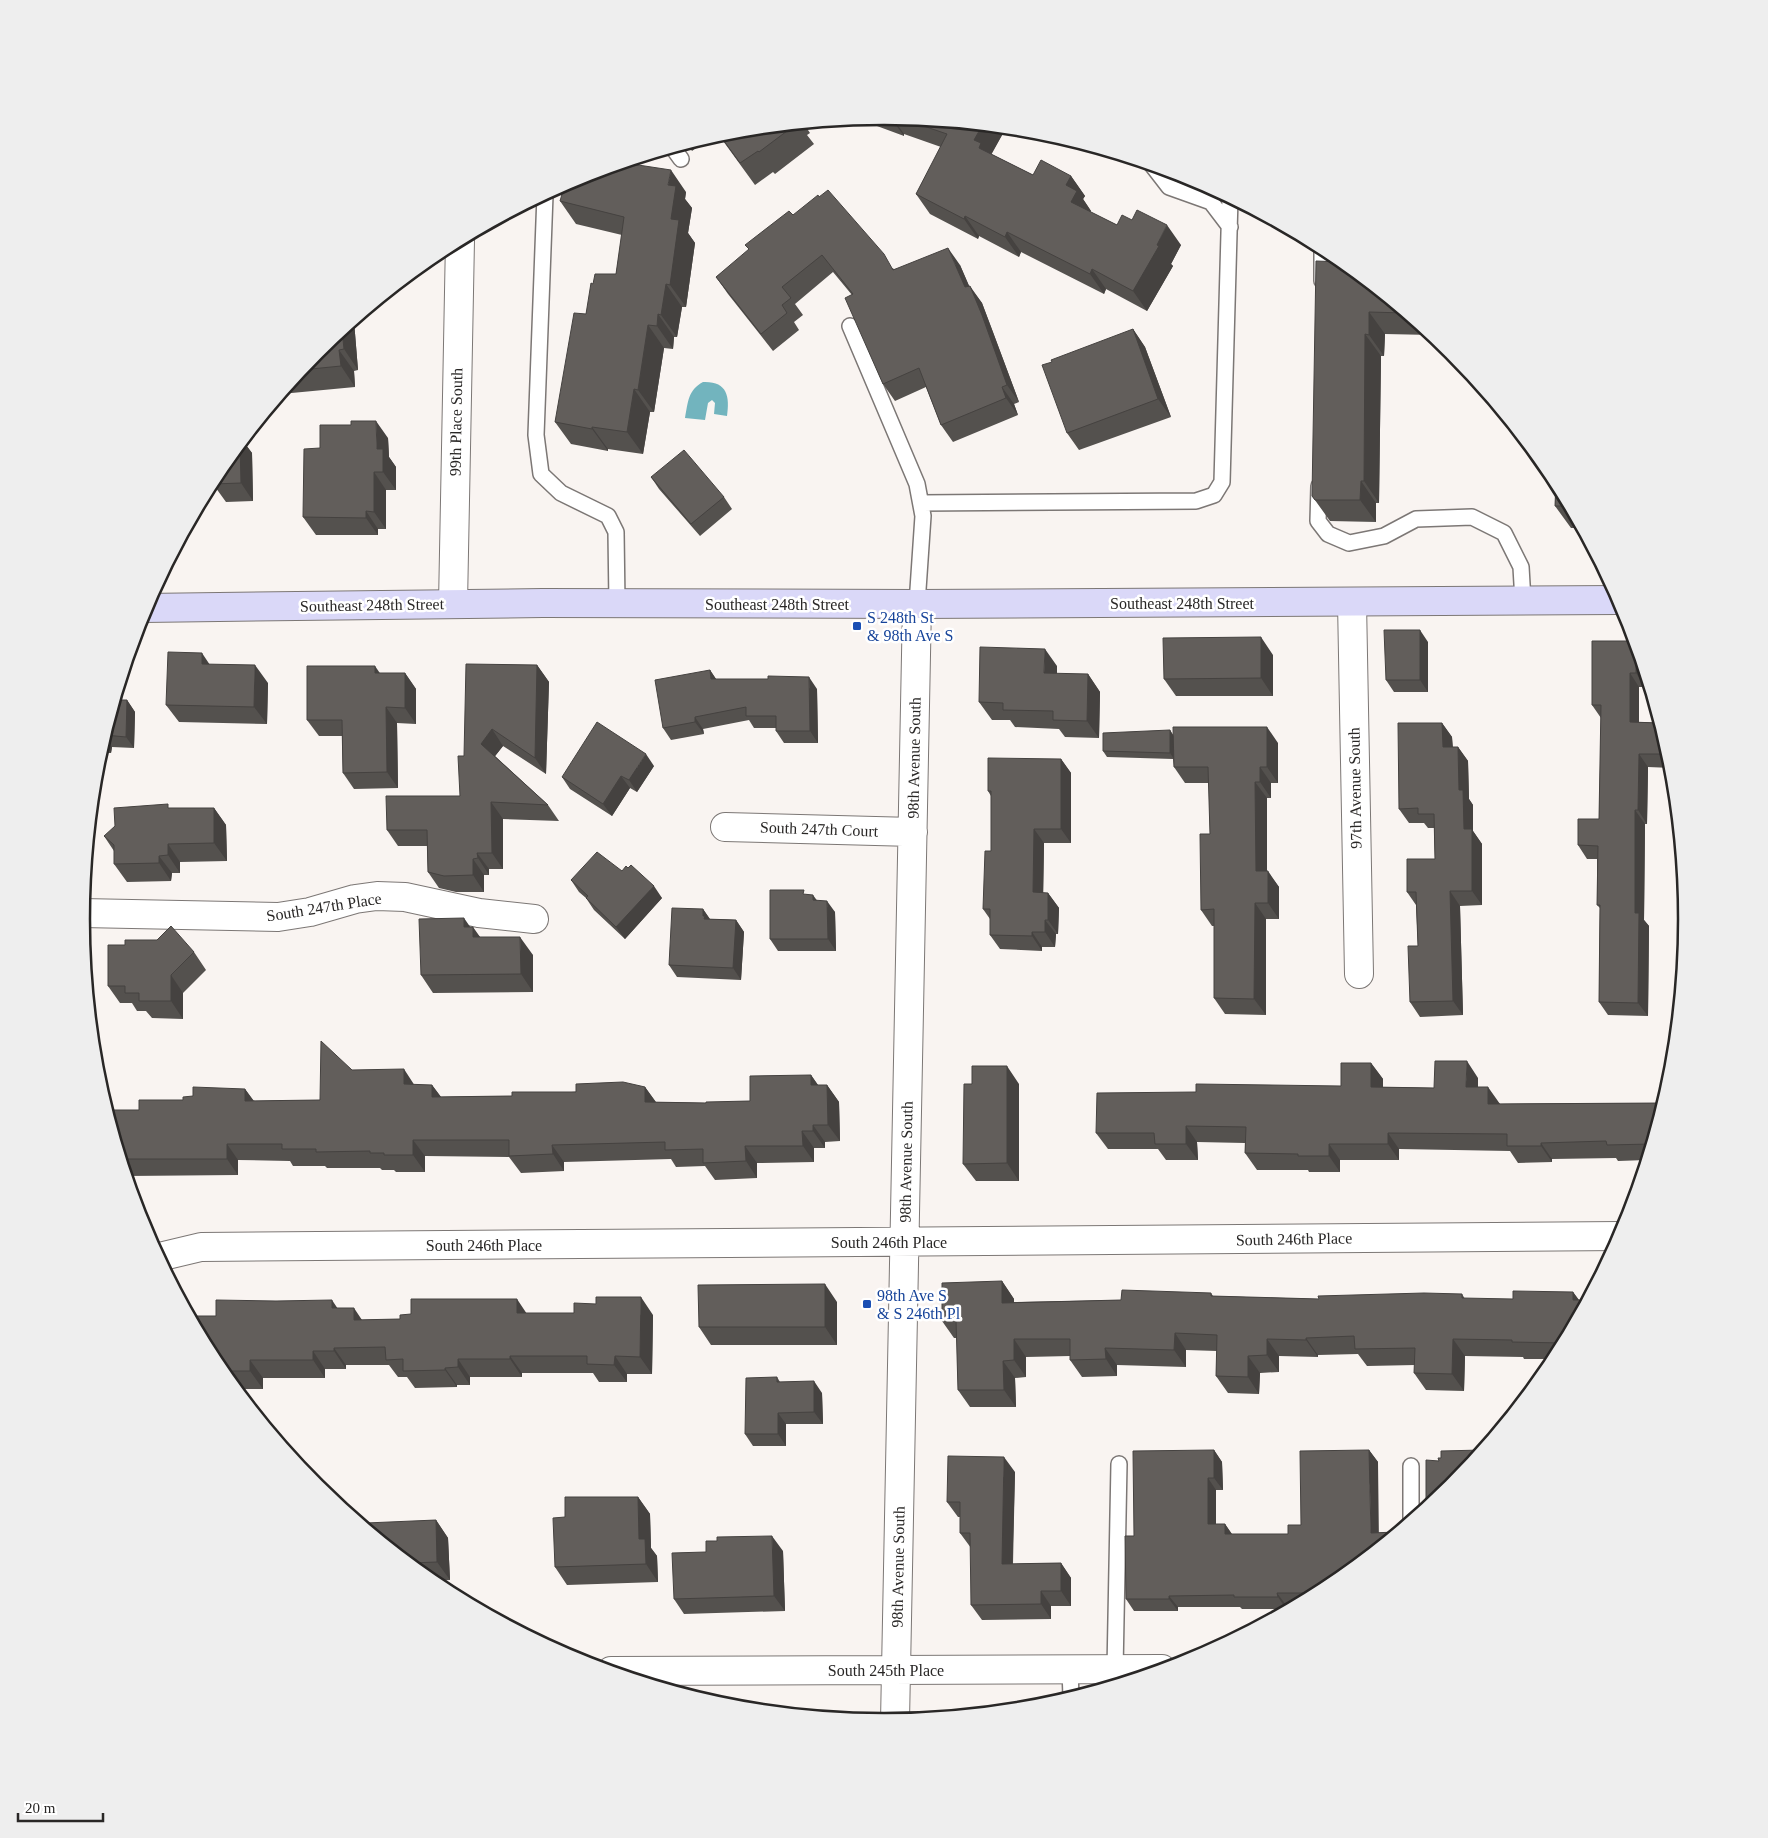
<svg xmlns="http://www.w3.org/2000/svg" width="1768" height="1838" viewBox="0 0 1768 1838" font-family="'Times New Roman',serif">
	<rect width="100%" height="100%" fill="#f9f4f1"/>
	<path fill="#72b4be" d="M703 382C727 381 730 396 727 416L714 414 715 403 712 400 708 403 705 420 685 418C688 402 688 390 703 382Z"/>
	<g fill="none" stroke-linecap="round" stroke-linejoin="round">
		<g stroke="#7c7775" stroke-width="18">
			<path id="lane" d="M673 148 681 159
				M1152 165 1169 187 1211 202 1230 227
				M545 195 536 435 541 474 561 493 608 516 616 532 617 603
				M1322 281V247
				M850 326 917 484 923 516 917 604
				M1319 486 1318 521 1328 534 1349 543 1384 536 1416 519 1472 517 1504 533 1521 567 1523 601
				M921 503 1196 501 1214 495 1222 482 1230 198
				M1411 1466V1520
				M1070 1670 1071 1697
				M1115 1670 1119 1464"/>
		</g>
		<g stroke="#7c7775" stroke-width="30">
			<path id="street" d="M1352 602 1359 974
				M453 604 460 240
				M725 827 913 832
				M82 913 278 917 310 912 355 899 377 896 405 897 479 913 534 919
				M159 1257 201 1247 1621 1236
				M611 1671 1162 1669
				M895 1721 917 604"/>
		</g>
		<g stroke="#7c7775" stroke-width="30">
			<path id="secondary" d="M144 608 543 603 917 604 1619 600"/>
		</g>
		<use href="#lane" stroke="#fff" stroke-width="15"/>
		<use href="#street" stroke="#fff" stroke-width="28"/>
		<use href="#secondary" stroke="#dad8f8" stroke-width="28"/>
	</g>
	<path fill="#54514e" d="M884 116 1006 128 991 154 1033 175 1071 176 1085 196 1083 199 1091 211 1090 212 1117 225 1181 245 1171 264 1173 266 1147 311 1106 289 1104 294 1021 252 1019 257 979 236 978 239 930 214 916 194 941 147 904 134V136L858 119Z
		M804 124 810 133 807 135 814 144 775 174 773 172 755 185 718 134 728 132Z
		M712 136 692 151 687 144Z
		M686 192 685 199 692 208 688 233 695 243 686 307H682L677 337H674L673 349 664 348 654 412H650L643 454 608 449V451L571 444 555 422 586 314 593 284 616 274 622 235 576 224 560 201Z
		M793 215 894 269 960 265 969 286 982 303 993 332 1019 402 1014 404 1018 415 953 442 941 425 926 387 895 401 883 384 852 295 833 272 795 304 803 315 794 322 799 330 773 351 728 294 716 277Z
		M1342 262 1432 335 1385 334 1384 356H1381L1379 503H1376V522L1330 521 1312 496Z
		M354 321 358 370 354 371 355 387 281 394 317 351Z
		M1133 329 1145 347 1171 417 1079 450 1067 433Z
		M388 438 389 457 396 467V490H386V529H378V535H316L303 517Z
		M243 441 252 453 253 501 226 502 213 484 217 473Z
		M651 477 724 497 732 509 700 536 659 489Z
		M1556 481 1581 528H1571L1555 506Z
		M1634 641 1645 687H1639V722L1659 723 1671 763 1672 768 1648 767 1647 824H1645L1644 920 1649 926 1648 1016 1608 1015 1599 1002 1600 908 1597 905V859H1587L1578 845 1599 819 1601 718 1592 705Z
		M1428 642V692H1394L1386 680Z
		M1273 655V696H1176L1164 679Z
		M537 665 549 682 546 774 503 746 495 756 548 805 559 821 503 819V869H489V875H484V892H456L439 888 428 872 427 846H398L387 830 460 796 464 756Z
		M1057 666V674H1088L1100 692 1099 738 1065 737 1059 729 1015 727 1010 720H992L979 702Z
		M710 670 716 679 817 689 818 743H784L776 731V728H754L749 720 703 729 704 734 671 740 663 728Z
		M380 673H405L416 689V724L397 723 398 788 354 789 343 773 342 736H319L307 720Z
		M268 683 267 724 179 722 166 705Z
		M116 700H127L135 712 134 748 112 747 111 753H99Z
		M1442 723 1452 737 1453 747H1458L1468 761 1469 799 1473 805V831L1482 844V905L1460 906 1463 1015 1420 1017 1410 1002 1418 946 1416 905 1407 892 1435 859 1434 828H1428L1424 823H1409L1399 809Z
		M1170 730 1173 736 1278 743V783H1271V798H1267V871L1279 887V919H1266V1015L1225 1014 1214 998V926H1212L1201 910 1210 834 1209 783H1185L1174 767 1173 759 1107 757 1103 751Z
		M1061 759 1071 773V843H1044L1043 893H1048L1059 908 1058 934H1056L1055 947H1042V951L1000 949 990 935V919L983 909 991 851V796L988 791Z
		M654 766 637 792 630 788 612 816 570 789 562 777Z
		M170 808H214L226 825 227 861 180 862V873H172L171 881 127 882 114 864V851L104 836Z
		M622 871 662 898 625 939 594 910 586 898 579 892 571 880Z
		M807 894 835 912 836 951H778L770 939Z
		M703 909 710 919 736 920 744 932 741 980 677 977 669 965Z
		M470 927 480 937 533 955V992L433 993 421 975Z
		M194 952 206 970 183 993V1019L152 1018 146 1011H137L132 1003H120L108 986Z
		M1371 1063 1383 1079V1087L1434 1088 1478 1078V1087L1500 1104 1663 1103 1646 1160 1618 1161 1616 1158 1552 1159V1162L1518 1163 1510 1151 1399 1149V1160H1340V1172H1309L1308 1170H1257L1245 1153V1143L1197 1142 1198 1160H1166L1158 1149H1108L1096 1133 1196 1092 1341 1086Z
		M352 1070 415 1085H432L441 1097 512 1096 645 1087 656 1102 706 1103 750 1101 811 1075 818 1085H827L839 1102 840 1141 825 1142V1148H814V1162L757 1163V1178L715 1180 705 1166 676 1167 671 1159 564 1162V1171L521 1173 509 1157 425 1156V1172H396L394 1170H382L380 1168H327L325 1166H293L290 1161 238 1160V1175L127 1176 107 1110H139L183 1100 193 1096 245 1089 254 1101 320 1100Z
		M972 1084H1019V1181H976L963 1164Z
		M1002 1281 1014 1299V1302L1121 1300 1211 1293 1213 1296 1319 1299 1462 1294 1465 1299H1513L1573 1292 1579 1300H1586L1554 1359H1524L1523 1357 1465 1356 1464 1391 1426 1390 1414 1373 1415 1365 1367 1366 1358 1354 1318 1355V1357L1279 1356V1372L1260 1373 1259 1394 1228 1393 1216 1376 1217 1351 1186 1350V1367L1117 1365V1376L1082 1377 1070 1360V1356L1026 1357V1377L1015 1378 1016 1407H970L958 1390 957 1338H954L942 1321Z
		M837 1302V1345H711L699 1327Z
		M338 1308 362 1320 400 1319 527 1313 653 1315 652 1374H627V1382H599L593 1373H522V1377H470V1385H457V1387L415 1388 407 1377H398L389 1365H346V1369H325V1378H263V1389H236L216 1365V1316Z
		M777 1377 780 1382 822 1393 823 1424H786V1446H753L745 1434Z
		M1214 1450 1222 1462 1223 1490H1216V1524H1225L1232 1534H1288L1301 1525 1369 1450 1378 1462 1330 1587 1296 1605H1286V1609H1242L1240 1607H1178V1611H1134L1126 1599 1134 1536Z
		M1015 1472 1013 1564 1061 1563 1071 1578V1606H1051V1619L982 1620 971 1605V1548L960 1533V1517H958L947 1502Z
		M638 1497 650 1514 651 1548 657 1556 658 1582 567 1585 555 1567 565 1517Z
		M436 1520 448 1538 450 1580 431 1581 365 1526Z
		M783 1551 785 1611 684 1614 674 1599 706 1552Z"/>
	<path fill="#454240" d="M890 117H892L904 134V136Z
		M982 126 1006 128 990 157 993 168 974 140Z
		M671 170 686 192 685 199 692 208 688 233 695 243 686 307 670 285 671 219 668 185Z
		M1071 176 1085 196 1083 199 1091 211 1085 222 1071 202 1066 185Z
		M965 216 979 236 978 239 964 219Z
		M1167 225 1181 245 1171 264 1173 266 1147 311 1133 291Z
		M1007 232 1021 252 1019 257 1005 237Z
		M948 248 960 265 977 304 965 287Z
		M1092 269 1106 289 1104 294 1090 274Z
		M666 284 682 307 677 337 661 315Z
		M970 286 982 303 1019 402 1007 385Z
		M1369 312 1385 334 1384 356 1369 335Z
		M658 314 674 337 673 349 657 326Z
		M354 321 358 370 344 349 342 330Z
		M648 325 664 348 654 412 638 390Z
		M1133 329 1145 347 1171 417 1158 399Z
		M1365 334 1381 356 1379 503 1364 481Z
		M339 350 354 371 355 387 341 366Z
		M1002 387 1014 404 1018 415 1006 398Z
		M634 389 650 412 643 454 627 432Z
		M376 421 388 438 389 457 396 467V490L383 472 377 449Z
		M592 427 608 449V451L592 429Z
		M243 441 252 453 253 501 241 483 240 445Z
		M374 472 386 490V529L374 512Z
		M1361 481 1376 503V522L1360 500Z
		M366 511 378 529V535L366 518Z
		M1420 630 1428 642V692L1420 680Z
		M1261 637 1273 655V696L1261 678Z
		M1636 645 1645 676V687L1636 673Z
		M1045 649 1057 666V691L1044 673Z
		M202 653 214 671 202 664Z
		M255 665 268 683 267 724 254 707Z
		M537 665 549 682 546 774 535 758Z
		M375 666 386 682 375 673Z
		M710 670 718 682 711 679Z
		M405 673 416 689V724L405 708Z
		M1630 673 1639 687V735L1630 722Z
		M1088 674 1100 692 1099 738 1087 721Z
		M809 677 817 689 818 743 810 731Z
		M127 700 135 712 134 748 126 737Z
		M386 707 397 723 398 788 387 772Z
		M695 717 703 729 704 734 695 722Z
		M1442 723 1452 737 1453 762 1443 747Z
		M1267 727 1278 743V783L1267 767Z
		M492 729 503 746 492 760 481 744Z
		M1170 730 1174 736V759L1170 753Z
		M104 737 112 747 111 753 103 742Z
		M1458 747 1468 761 1469 799 1473 805V831L1482 844V905L1472 891 1459 790Z
		M646 754 654 766 637 792 629 780Z
		M1639 754 1648 767 1647 824 1638 810Z
		M1061 759 1071 773V843L1061 829Z
		M1260 767 1271 783V798L1260 782Z
		M621 776 630 788 612 816 603 804Z
		M1255 782 1267 798V887L1256 871Z
		M491 802 503 819V869L492 853Z
		M214 808 226 825 227 861 214 843Z
		M1635 810 1645 824 1644 920 1649 926 1648 1016 1638 1003 1635 913Z
		M1034 829 1044 843 1043 907 1033 892Z
		M168 844 180 862V873L168 855Z
		M477 853 489 869V875L478 858Z
		M159 856 172 873 171 881 159 863Z
		M473 859 484 875V892L473 875Z
		M1268 871 1279 887V919L1268 903Z
		M654 886 662 898 625 939 616 927Z
		M1450 891 1460 906 1463 1015 1453 1001Z
		M1048 893 1059 908 1058 934 1048 920Z
		M813 895 821 906 813 900Z
		M827 901 835 912 836 951 828 939Z
		M1255 903 1266 919V1015L1254 999Z
		M703 909 711 921 713 928 703 916Z
		M464 918 473 931V927L485 944 486 955 464 927Z
		M736 920 744 932 741 980 733 968Z
		M1045 920 1056 934 1055 947 1045 932Z
		M1032 932 1042 947V951L1032 936Z
		M520 937 533 955V992L521 974Z
		M171 975 183 993V1019L171 1001Z
		M1467 1061 1478 1078V1104L1466 1087Z
		M1371 1063 1383 1079V1103L1371 1087Z
		M1007 1066 1019 1084V1181L1007 1163Z
		M404 1069 415 1086 404 1084Z
		M811 1075 822 1091 811 1085Z
		M432 1085 444 1101 432 1097Z
		M827 1085 839 1102 840 1141 828 1125Z
		M645 1087 657 1104 645 1102Z
		M1488 1087 1500 1104V1121L1488 1104Z
		M245 1089 257 1106 245 1101Z
		M813 1125 825 1142V1148L813 1131Z
		M1186 1126 1197 1142 1198 1160 1186 1144Z
		M802 1131 814 1148V1162L803 1146Z
		M1388 1133 1399 1149V1160L1388 1144Z
		M413 1140 425 1156V1172L413 1155Z
		M1541 1143 1552 1159V1162L1541 1146Z
		M227 1144 238 1160V1175L227 1159Z
		M1329 1144 1340 1160V1172L1329 1156Z
		M552 1145 564 1162V1171L553 1154Z
		M745 1146 757 1163V1178L746 1161Z
		M1002 1281 1014 1299V1320L1002 1303Z
		M825 1284 837 1302V1345L825 1327Z
		M1573 1292 1583 1306 1573 1300Z
		M641 1297 653 1315 652 1374 640 1357Z
		M517 1299 529 1317 517 1313Z
		M332 1300 344 1318 332 1308Z
		M354 1308 366 1326 354 1320Z
		M1175 1333 1186 1350V1367L1174 1350Z
		M1306 1338 1318 1355V1357L1306 1340Z
		M1014 1339 1026 1357V1377L1014 1360Z
		M1267 1339 1279 1356V1372L1267 1355Z
		M1453 1339 1465 1356 1464 1391 1452 1374Z
		M334 1348 346 1365V1369L334 1351Z
		M1105 1348 1117 1365V1376L1106 1359Z
		M313 1351 325 1369V1378L313 1360Z
		M510 1356 522 1373V1377L510 1359Z
		M615 1356 627 1374V1382L614 1365Z
		M1248 1356 1260 1373 1259 1394 1248 1377Z
		M458 1359 470 1377V1385L458 1367Z
		M250 1360 263 1378V1389L250 1371Z
		M1003 1361 1015 1378 1016 1407 1004 1390Z
		M445 1368 457 1385V1387L445 1370Z
		M814 1381 822 1393 823 1424 814 1412Z
		M778 1413 786 1424V1446L778 1434Z
		M1214 1450 1222 1462 1223 1490 1214 1478Z
		M1369 1450 1378 1462 1379 1545 1371 1533Z
		M1004 1457 1015 1472 1012 1579 1002 1564Z
		M1208 1478 1216 1490V1536L1208 1524Z
		M638 1497 650 1514 651 1548 657 1556 658 1582 646 1564 639 1539Z
		M436 1520 448 1538 450 1580 437 1562Z
		M1225 1524 1233 1536 1225 1534Z
		M772 1536 783 1551 785 1611 774 1596Z
		M1061 1563 1071 1578V1606L1061 1591Z
		M1041 1591 1051 1606V1619L1041 1604Z
		M1277 1593 1286 1605V1609L1278 1597Z
		M1169 1596 1178 1607V1611L1169 1599Z"/>
	<path fill="#625e5b" stroke="#454240" d="M900 118 982 126 974 140 981 143 979 148 1033 175 1041 160 1071 176 1066 185 1077 191 1071 202 1117 225 1122 215 1132 220 1137 210 1167 225 1157 245 1159 246 1133 291 1092 269 1090 274 1007 232 1005 237 965 216 964 219 916 194 947 134Z
		M795 125 759 152 758 151 740 163 719 134 728 132Z
		M625 163 671 170 668 185 676 186 671 219 679 220 670 285 666 284 661 315 658 314 657 326 648 325 638 390 634 389 627 432 592 427V429L555 422 574 313 586 314 591 283 593 284 595 274H616L624 217 560 201 565 184 577 177 614 166 620 168 621 164Z
		M828 190 884 254 893 270 948 248 965 287 970 286 982 315 1007 385 1002 387 1006 398 941 425 919 368 883 384 845 298 853 294 822 255 782 287 791 298 782 305 787 313 761 334 716 277 749 249 745 245 789 211 793 215 818 195 819 197Z
		M1316 261 1342 262 1405 313 1369 312V335L1365 334 1364 481H1361L1360 500H1315L1312 496Z
		M1133 329 1158 399 1067 433 1042 365 1052 362 1051 360Z
		M342 330 344 349 339 350 341 366 301 370 317 351Z
		M351 421H376L377 449H383V472H374V512L366 511V518L303 517 304 449 320 448V425H351Z
		M240 445 241 483 213 484V480L217 473Z
		M684 450 724 497 691 524 651 477Z
		M1556 481 1569 506H1555Z
		M1384 630H1420V680H1386Z
		M1261 637V678L1164 679 1163 638Z
		M1592 641H1634L1636 645V673H1630V722L1659 723 1669 754H1639L1638 810H1635V913H1639L1638 1003 1599 1002 1600 905H1597L1598 846 1578 845V819H1599L1601 705H1592Z
		M980 647 1045 649 1044 673 1088 674 1087 721 1053 720V711L1003 710V703L979 702Z
		M168 652 202 653V664L255 665 254 707 166 705Z
		M466 664 537 665 535 758 492 729 481 744 548 805 491 802 492 853H477L478 858 473 859V875L444 876 428 872 427 830H387L386 796H460L458 756H464Z
		M307 666H375V673H405V708L386 707 387 772 343 773 342 720H307Z
		M710 670 711 679H768V676L809 677 810 731H776V716H746V707L695 717V722L663 728 655 680Z
		M116 700H127L126 737 105 735Z
		M597 722 646 754 629 780 621 776 603 804 562 777Z
		M1398 723H1442L1443 747H1458L1459 790H1463L1464 829H1472V891H1450L1453 1001 1410 1002 1408 946H1418L1416 892H1407V859H1435L1434 814H1418V808L1399 809Z
		M1173 727H1267V767H1260V782H1255L1256 871H1268V903H1255L1254 999 1214 998V909L1201 910 1200 834H1210L1208 767H1174Z
		M1170 730V753L1103 751V733Z
		M988 758 1061 759V829H1034L1033 892 1048 893V920H1045V932H1032V936L990 935V909H983L985 851H991V791H988Z
		M168 804V808H214V843L168 844V855L159 856V863L114 864V845L104 836 115 826 114 808Z
		M597 852 622 871 626 866 628 868 631 865 654 886 616 927 586 898 588 896 571 880Z
		M770 890H804L803 894 813 895V900L827 901 828 939H770Z
		M672 908 703 909V916H705L704 919 736 920 733 968 669 965Z
		M464 918V927H473V937H520L521 974 421 975 419 919Z
		M171 926 194 952 171 975V1001H139V993H125V986H108V945H125V940H157Z
		M321 1041 352 1070 404 1069V1084L432 1085V1097L512 1096V1092H576V1084L623 1082 645 1087V1102L706 1103V1102L750 1101V1076L811 1075V1085H827L828 1125H813V1131H802L803 1146H745L746 1161 703 1163V1149L665 1150V1142L552 1145 553 1154 509 1156V1140H413V1155H384V1153H370V1151L316 1152V1149H282V1144H227V1159H122L107 1110H139V1100H183V1097L193 1096V1087L245 1089V1101L320 1100Z
		M1435 1061H1467L1466 1087H1488V1104L1663 1103 1651 1144 1607 1145 1606 1141 1541 1143V1146H1507V1134L1388 1133V1144H1329V1156H1298V1154L1245 1153 1246 1127 1186 1126V1144H1155L1154 1133H1096L1097 1093 1196 1092V1084L1341 1086V1063H1371V1087L1434 1088Z
		M972 1066H1007V1163L963 1164 964 1084H972Z
		M1002 1281V1303L1121 1300 1122 1290 1211 1293V1296L1319 1299 1318 1296 1424 1293 1462 1294V1298L1513 1299V1291L1573 1292V1300H1586L1563 1343 1512 1342V1340L1453 1339 1452 1374 1414 1373 1415 1348 1355 1349 1354 1336 1306 1338V1340L1267 1339V1355L1248 1356V1377L1216 1376 1217 1335 1175 1333 1174 1350 1105 1348 1106 1359 1070 1360V1339H1014V1360L1003 1361 1004 1390H958L956 1320 942 1321V1283Z
		M825 1284V1327H699L698 1285Z
		M596 1297H641L640 1357 615 1356 614 1365 587 1364V1356H510V1359H458V1367L445 1368V1370L403 1371V1359L386 1360 385 1347 334 1348V1351H313V1360H250V1371H222L216 1365 190 1316H216V1300L276 1301 332 1300V1308H354V1320L400 1319V1315L411 1314V1299H517V1313H574V1303L596 1304Z
		M777 1377V1382L814 1381V1412L778 1413V1434H745L746 1378Z
		M1214 1450V1478H1208V1524H1225V1534H1288V1525H1301L1300 1451 1369 1450 1371 1533 1396 1532 1330 1587 1319 1593H1277L1278 1597H1234V1595L1169 1596V1599H1126L1125 1536H1134L1133 1451Z
		M1482 1450 1451 1487 1426 1507V1460L1439 1461 1438 1458H1441V1451Z
		M948 1456 1004 1457 1002 1564 1061 1563V1591H1041V1604L971 1605 970 1533H960V1502H947Z
		M565 1497H638L639 1539H645L646 1564 555 1567 553 1518 565 1517Z
		M436 1520 437 1562 410 1563 365 1526H366V1523Z
		M772 1536 774 1596 674 1599 672 1553 706 1552V1541H717V1537Z"/>
	<g fill="#1a4fb4" stroke="#fff" stroke-width="2">
		<rect x="852" y="621" width="10" height="10" rx="2.5"/>
		<rect x="862" y="1299" width="10" height="10" rx="2.5"/>
	</g>
	<g text-anchor="middle" dominant-baseline="central" stroke-width="5" stroke-linejoin="round" paint-order="stroke">
		<g font-size="16" fill="#292726" stroke="#fff">
			<text transform="translate(456 422) rotate(-89)">99th Place South</text>
			<text x="1182" y="603">Southeast 248th Street</text>
			<text x="777" y="604">Southeast 248th Street</text>
			<text transform="translate(372 605) rotate(-1)">Southeast 248th Street</text>
			<text transform="translate(914 758) rotate(-89)">98th Avenue South</text>
			<text transform="translate(1355 788) rotate(-91)">97th Avenue South</text>
			<text transform="translate(819 829) rotate(2)">South 247th Court</text>
			<text transform="translate(324 907) rotate(-9)">South 247th Place</text>
			<text transform="translate(906 1162) rotate(-89)">98th Avenue South</text>
			<text transform="translate(1294 1239) rotate(-1)">South 246th Place</text>
			<text x="889" y="1242">South 246th Place</text>
			<text x="484" y="1245">South 246th Place</text>
			<text transform="translate(898 1567) rotate(-89)">98th Avenue South</text>
			<text x="886" y="1670">South 245th Place</text>
		</g>
		<g font-size="16" fill="#164399" stroke="#fff" text-anchor="start">
			<text x="867" y="617">S 248th St<tspan x="867" dy="18">&amp; 98th Ave S</tspan></text>
			<text x="877" y="1295">98th Ave S<tspan x="877" dy="18">&amp; S 246th Pl</tspan></text>
		</g>
	</g>
	<path d="M0 0H1768V1838H0ZM90 919a794 794 0 1 1 1588 0a794 794 0 1 1-1588 0Z" fill="#eee" fill-rule="evenodd"/>
	<path fill="none" stroke="#292726" stroke-width="2.5" d="M90 919a794 794 0 1 1 1588 0a794 794 0 1 1-1588 0Z"/>
	<path d="M18 1813v8h85v-8" fill="none" stroke="#292726" stroke-width="2.5"/>
	<text x="25" y="1813" font-size="15" fill="#292726" stroke="#ffffff" stroke-width="4" paint-order="stroke">20 m</text>
</svg>
